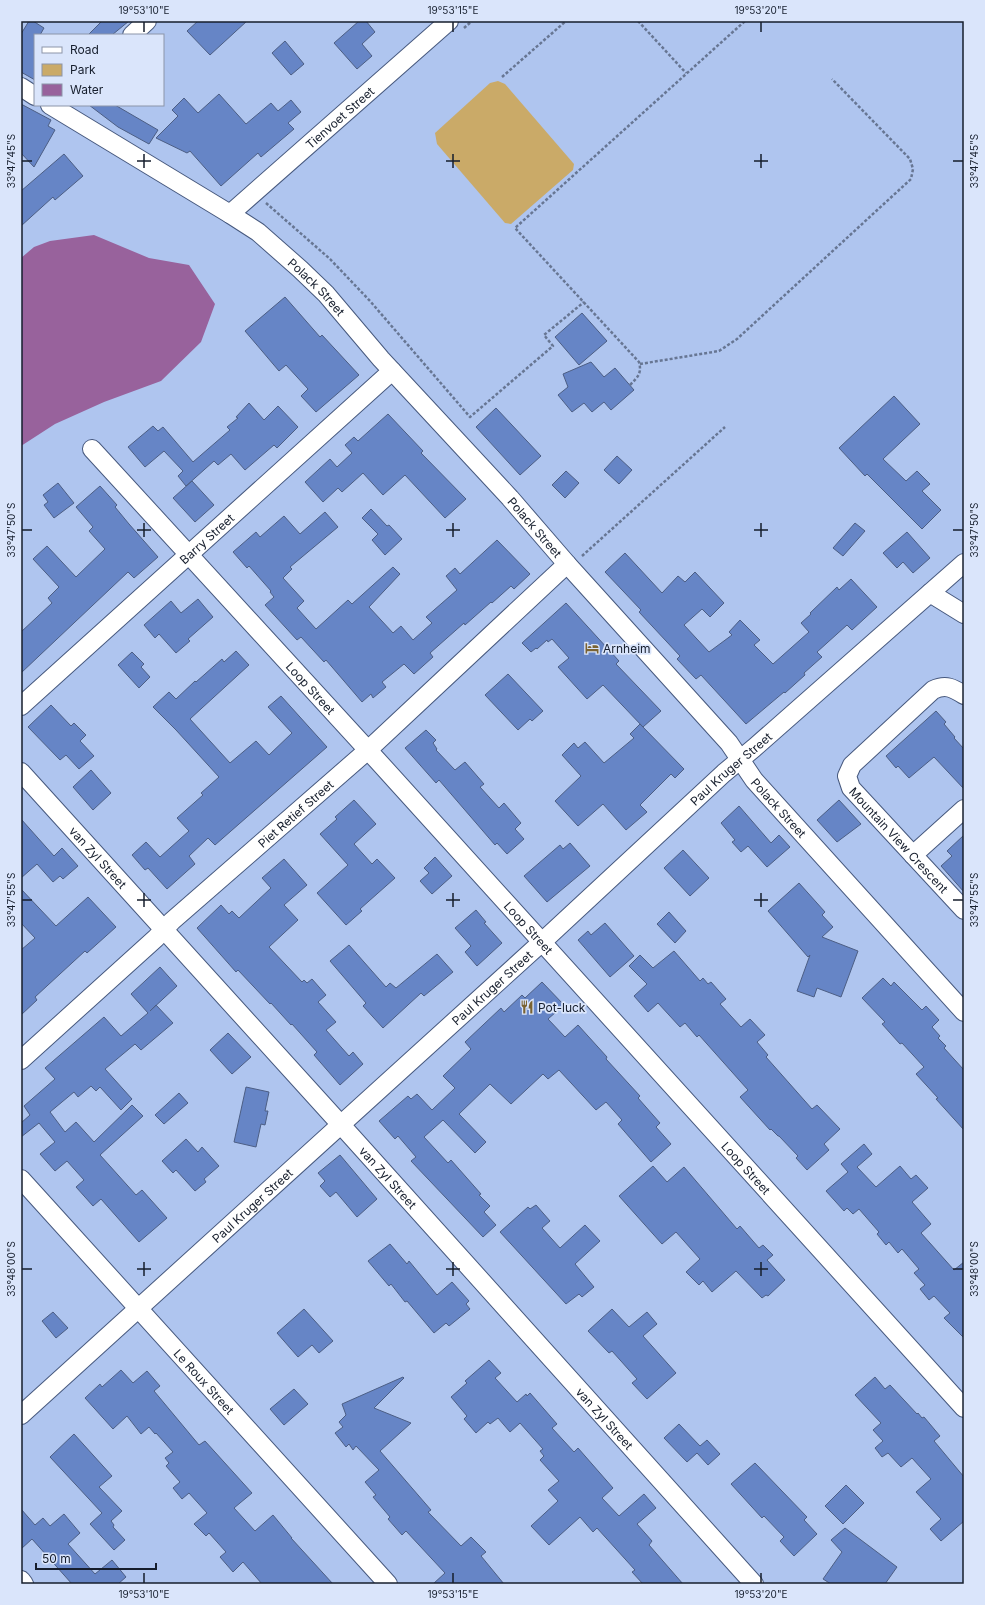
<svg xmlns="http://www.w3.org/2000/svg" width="985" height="1605" viewBox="0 0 985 1605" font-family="Inter,sans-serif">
	<rect width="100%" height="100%" fill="#afc5ef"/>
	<path fill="#caaa68" d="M498 81 505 84 574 164 573 170 511 224 505 223 437 144 435 133 490 83Z"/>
	<path fill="#98629c" d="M94 235 149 258 189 265 215 304 201 342 161 381 104 402 55 424 21 446V258L34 247 50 241Z"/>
	<path fill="#6685c6" stroke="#4c5e84" d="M29 21H33L44 28 40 35H35V80L21 72V34Z
		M102 21H129L112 35H88Z
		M198 21H247L210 55 187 31Z
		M359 21H366L375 32 362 44 372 56 357 69 334 43Z
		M285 41 304 64 291 75 272 53Z
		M219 94 246 124 271 103 278 111 291 100 301 112 288 123 294 129 261 157 258 153 221 186 190 151 187 153 156 138 178 116 172 110 184 98 198 113Z
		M21 104 51 120 48 126 55 130 34 167 21 153Z
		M89 105H115L158 130 149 144 118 127Z
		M64 154 83 176 55 200 53 197 21 226V191Z
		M285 297 320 337 322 335 359 375 316 412 301 396 308 389 286 365 279 371 245 331Z
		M582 313 607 341 579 365 555 337Z
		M591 362 604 377 615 368 634 390 611 410 604 402 592 412 584 403 572 412 558 395 568 387 563 374Z
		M894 396 920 424 883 459 906 481 917 471 930 484 922 491 941 510 922 529 867 474 865 476 839 448Z
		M249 403 264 420 278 406 298 427 277 448 274 445 245 470 231 454 218 465 214 461 186 486 178 476 183 471 164 451 145 467 128 447 153 426 158 431 163 427 193 462 230 430 227 427 238 418 236 417Z
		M496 408 541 456 520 475 476 427Z
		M388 414 423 451 421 453 466 499 445 518 405 475 383 495 363 473 342 492 338 488 323 502 305 482 330 459 337 467 352 453 345 445 354 437 358 441Z
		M617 456 632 470 619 484 604 470Z
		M566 471 579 483 565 498 552 485Z
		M192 481 214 505 195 522 173 498Z
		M58 483 74 503 54 518 44 505 48 502 43 495Z
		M100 486 117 505 115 507 129 524 158 557 134 578 128 572 21 673V632L52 603 48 598 59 587 33 559 47 546 76 577 105 549 89 531 93 527 76 507Z
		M371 509 387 526 389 525 402 539 385 555 372 540 378 534 362 518Z
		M325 512 338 527 290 567 292 569 283 578 304 601 297 608 316 629 348 600 352 604 393 567 400 574 369 607 393 633 401 626 413 640 432 623 426 617 457 590 446 576 455 568 460 574 497 540 530 574 514 589 511 586 492 603 491 602 465 625 464 623 430 653 433 657 414 674 404 664 382 682 386 687 373 698 371 694 362 702 326 660 324 662 301 637 297 640 265 605 274 597 270 592 271 591 249 566 247 568 233 552 256 532 260 537 284 516 300 534Z
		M855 523 865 531 843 556 833 548Z
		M907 532 930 558 913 573 903 562 897 568 883 553Z
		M625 553 662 593 678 576 685 582 695 572 724 603 710 617 702 609 684 625 709 652 732 635 729 632 740 620 760 640 754 645 773 664 809 632 801 623 811 614 810 613 837 587 839 590 851 579 877 607 852 630 847 625 817 652 822 657 804 673 805 675 785 693 784 692 746 724 701 675 696 679 677 659 680 656 639 612 641 610 605 572Z
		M198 599 213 617 188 639 190 641 176 653 159 634 155 638 144 625 171 601 181 613Z
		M566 603 619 661 616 664 661 711 643 727 603 685 587 699 558 667 569 658 552 639 548 642 547 640 537 649 536 648 531 652 522 643Z
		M236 651 249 665 190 719 230 763 256 741 269 755 292 733 268 707 281 696 327 747 215 845 208 838 189 856 195 864 167 889 148 868 145 870 132 855 146 842 160 857 189 831 177 818 203 795 201 793 219 777 176 730 153 707 169 692 176 699 195 681 196 682 222 659 224 662Z
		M132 652 144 664 141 667 150 677 139 688 118 665Z
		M508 674 543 711 532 721 530 719 518 730 485 695Z
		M51 705 71 726 74 723 86 735 80 741 94 756 79 769 66 755 60 760 28 727Z
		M936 711 946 722 944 724 955 737 954 738 964 749V789L934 757 909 778 898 766 896 768 886 756Z
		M640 724 684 769 675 778 671 774 640 805 647 812 626 830 603 804 578 826 555 801 581 776 562 755 574 743 578 748 585 742 604 763 634 738 630 734Z
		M426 730 436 740 433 743 437 749 436 750 455 770 465 762 484 784 480 787 499 808 504 803 521 823 515 829 524 839 507 854 497 843 495 845 439 780 436 783 405 748Z
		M91 770 111 793 93 810 73 787Z
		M354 800 376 824 354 844 372 864 377 859 395 878 360 909 362 911 346 925 317 893 348 865 320 834 337 819 335 817Z
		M839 800 861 824 837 842 817 820Z
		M739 806 771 843 779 835 790 847 767 867 748 846 741 852 732 842 735 840 721 823Z
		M21 819 54 856 62 848 78 866 63 879 60 876 53 882 37 864 21 878Z
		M964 835V892L941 866 952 856 947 851Z
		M570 843 590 866 547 902 524 876 560 845 563 849Z
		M683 850 709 878 690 896 664 868Z
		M435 857 452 876 432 894 420 881 429 873 424 868Z
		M284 859 307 885 284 905 298 920 269 947 302 982 304 980 307 983 312 979 326 995 318 1002 336 1022 326 1030 349 1056 353 1052 363 1064 340 1085 314 1055 317 1052 292 1024 291 1025 271 1003 270 1004 238 970 236 972 197 928 221 905 229 914 232 911 239 918 271 888 262 878Z
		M799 883 825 912 822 915 833 927 822 937 858 951 841 997 817 988 814 997 797 991 810 955 808 957 768 911Z
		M21 889 56 926 88 897 116 927 87 953 85 951 35 997 37 1000 21 1015V950L35 938 21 923Z
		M476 910 486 922 484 923 502 943 477 966 465 952 471 946 455 928Z
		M669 912 686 931 675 943 657 924Z
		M605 923 634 956 610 977 578 940 588 931 591 935Z
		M349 945 386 987 390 983 396 988 437 954 453 972 424 996 421 993 383 1028 363 1006 366 1003 330 961Z
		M674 951 700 981 703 978 708 984 711 982 726 999 720 1004 741 1027 750 1019 765 1035 757 1042 768 1055 766 1057 812 1109 817 1105 840 1129 824 1144 829 1150 807 1170 796 1158 798 1156 779 1136H778L771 1129 770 1130 740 1097 748 1090 699 1035 697 1037 685 1023 680 1027 658 1003 648 1012 634 996 647 984 629 966 640 955 653 968Z
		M160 967 177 986 150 1011 156 1005 173 1023 141 1050 135 1044 105 1069 132 1099 121 1110 100 1087 96 1091 91 1086 78 1097 74 1092 50 1112 65 1132 76 1122 94 1142 132 1105 143 1116 100 1155 136 1195 142 1190 167 1218 139 1242 101 1199 93 1206 76 1187 84 1180 67 1161 55 1171 40 1154 55 1142 39 1123 21 1137V1123L30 1115 24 1106 55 1079 45 1068 104 1017 121 1036 148 1013 131 994Z
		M883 978 891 986 894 982 922 1010 926 1006 939 1020 932 1027 940 1036 938 1038 946 1046 944 1048 964 1070V1130L936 1099 938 1098 916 1074 924 1067 902 1043 900 1044 882 1024 885 1022 862 998Z
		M542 982 564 1005 548 1019 565 1037 578 1025 607 1057 606 1059 640 1096 638 1098 660 1123 656 1127 671 1144 651 1162 618 1124 622 1120 606 1102 596 1110 559 1070 548 1079 543 1074 511 1104 490 1084 459 1114 486 1142 475 1153 443 1120 424 1137 448 1163 451 1160 481 1194 479 1195 490 1206 484 1212 496 1225 483 1237 411 1161 416 1157 398 1136 395 1139 379 1121 408 1096 411 1099 417 1094 432 1110 455 1088 443 1076 471 1049 465 1042 501 1008 504 1012 522 995 525 998Z
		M228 1033 251 1057 232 1074 210 1050Z
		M246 1087 269 1092 265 1111H268L265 1125 261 1124 256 1147 234 1142Z
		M179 1093 188 1103 164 1124 155 1115Z
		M186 1139 198 1152 202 1147 219 1166 204 1179 206 1182 195 1191 176 1170 173 1173 162 1161Z
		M864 1144 872 1154 857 1167 876 1187 900 1166 911 1179 916 1175 928 1188 912 1202 931 1224 921 1233 954 1270 964 1262V1338L944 1318 950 1313 934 1296 929 1300 920 1289 925 1285 914 1273 919 1269 902 1249 898 1253 889 1242 886 1245 877 1234 879 1232 859 1209 853 1214 847 1208 844 1211 826 1191 848 1172 841 1164Z
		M340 1155 377 1199 357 1217 336 1192 330 1197 320 1186 325 1181 318 1173Z
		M653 1166 667 1182 684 1167 737 1229 740 1226 759 1248 763 1245 773 1255 767 1260 785 1280 768 1296 766 1295 762 1298 736 1271 712 1292 703 1281 699 1285 686 1272 700 1259 676 1232 662 1244 619 1196Z
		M536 1205 550 1221 542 1228 560 1248 585 1225 600 1241 575 1264 594 1287 582 1297 579 1294 566 1304 500 1232 528 1207 530 1209Z
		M390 1244 407 1264 409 1261 437 1295 452 1282 469 1301 466 1304 470 1309 449 1326 446 1323 434 1333 407 1301 405 1302 391 1284 389 1286 368 1261Z
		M304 1309 333 1341 319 1353 312 1345 298 1357 277 1333Z
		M612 1309 629 1327 647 1312 657 1324 643 1336 676 1373 647 1399 632 1383 637 1379 612 1351 609 1353 588 1331Z
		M53 1312 68 1328 56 1338 42 1321Z
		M489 1360 501 1373 495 1378 517 1402 526 1394 527 1396 530 1393 557 1424 552 1428 574 1452 578 1448 613 1488 602 1498 619 1516 644 1494 656 1508 637 1524 652 1541 649 1545 683 1584H643L632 1572 635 1570 597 1528 593 1532 580 1517 549 1545 531 1526 558 1501 548 1490 559 1481 540 1460 544 1456 540 1451 543 1449 520 1423 510 1432 498 1418 490 1424 488 1422 476 1433 464 1419 467 1416 451 1397 467 1383 465 1381Z
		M121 1370 133 1383 147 1371 160 1386 154 1391 199 1445 205 1441 252 1493 234 1508 255 1531 273 1515 292 1538H291L333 1584H262L243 1562 233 1572 220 1557 226 1552 209 1533 206 1536 194 1524 207 1513 189 1493 182 1499 173 1488 180 1482 166 1466 169 1463 165 1458 173 1452 156 1433 155 1434 149 1427 141 1434 127 1416 113 1429 85 1398 100 1384 102 1387Z
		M403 1377 404 1378 374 1408 411 1423 380 1451 431 1510 428 1512 461 1546 471 1537 486 1552 481 1556 504 1584H433L445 1573 406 1531 402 1535 388 1519 390 1517 373 1497 376 1495 365 1482 379 1470 356 1446 353 1450 349 1444 346 1447 335 1433 343 1427 339 1422 346 1415 342 1404Z
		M875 1377 885 1389 890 1385 917 1414 918 1413 922 1418 924 1417 940 1436 934 1441 964 1477V1521L941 1541 930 1529 941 1519 916 1492 931 1479 912 1458 901 1467 888 1453 882 1457 875 1448 883 1441 873 1430 881 1423 855 1395Z
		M294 1389 308 1404 284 1425 270 1409Z
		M679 1424 700 1446 707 1440 720 1454 708 1465 697 1453 687 1462 664 1438Z
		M74 1434 112 1476 99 1487 122 1511 111 1521 114 1525 113 1527 125 1540 114 1550 90 1524 102 1513 50 1457Z
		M755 1463 807 1517 804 1520 817 1534 794 1556 780 1541 784 1537 764 1516 762 1518 731 1484Z
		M846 1485 864 1503 843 1524 825 1506Z
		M21 1509 35 1525 43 1518 50 1526 64 1514 80 1533 68 1544 95 1574 112 1560 126 1577 118 1584H72L32 1539 21 1549Z
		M845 1528 897 1567 885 1584H831L823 1579 842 1552 831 1540Z"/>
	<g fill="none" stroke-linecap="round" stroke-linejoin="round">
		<g stroke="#47597e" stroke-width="20">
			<g id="minor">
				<path d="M132 35 147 21"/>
				<path d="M21 87 35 96"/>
				<path id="s1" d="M50 105 230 214 258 232 300 269 326 294 381 359 510 498 567 564 729 743 754 780 964 1012"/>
				<path id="s2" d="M230 214 449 21"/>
				<path id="s3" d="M92 449 377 760 964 1408"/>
				<path d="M930 593 964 614"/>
				<path id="s4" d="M964 695C953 688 946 684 933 690L852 765 847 776 851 788 964 910"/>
				<path id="s5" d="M21 706 392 371"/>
				<path id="s6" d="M21 772 352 1137 754 1584"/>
				<path d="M913 855 964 809"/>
				<path id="s7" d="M21 1060 156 938 172 921 368 750 567 564"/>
				<path id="s8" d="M21 1179 388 1584"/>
				<path id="s9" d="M21 1415 542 942 724 773 754 748 964 563"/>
				<path d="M21 1580 24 1584"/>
			</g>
		</g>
		<path stroke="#677693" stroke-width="2.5" stroke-dasharray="3 2" stroke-linecap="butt" d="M638 21 686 73
			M464 28 472 21
			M502 77 566 21
			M266 203 330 259 370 301 470 417 553 346 544 335 584 302
			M640 364 719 351 737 339 911 179 913 169 910 159 832 79
			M630 385C638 377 642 373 639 362L515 228 745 21
			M582 556 725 427"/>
		<use href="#minor" stroke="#fff" stroke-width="18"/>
	</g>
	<path fill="none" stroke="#161e2d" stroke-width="1.5" d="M144 22V32M453 22V32M761 22V32M144 154V168M453 154V168M761 154V168M22 161H32M137 161H151M446 161H460M754 161H768M953 161H963M144 523V537M453 523V537M761 523V537M22 530H32M137 530H151M446 530H460M754 530H768M953 530H963M144 893V907M453 893V907M761 893V907M22 900H32M137 900H151M446 900H460M754 900H768M953 900H963M144 1262V1276M453 1262V1276M761 1262V1276M22 1269H32M137 1269H151M446 1269H460M754 1269H768M953 1269H963M144 1573V1583M453 1573V1583M761 1573V1583"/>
	<defs>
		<g id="hotel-bare" transform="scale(1.08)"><path d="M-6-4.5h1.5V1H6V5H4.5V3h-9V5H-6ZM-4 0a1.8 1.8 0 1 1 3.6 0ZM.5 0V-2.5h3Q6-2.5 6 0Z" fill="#7a6333" stroke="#dae5fb" stroke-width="2.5" paint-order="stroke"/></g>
		<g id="restaurant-bare" transform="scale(1.08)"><path d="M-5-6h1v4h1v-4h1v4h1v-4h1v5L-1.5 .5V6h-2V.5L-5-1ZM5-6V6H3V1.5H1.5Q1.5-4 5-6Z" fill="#7a6333" stroke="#dae5fb" stroke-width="2.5" paint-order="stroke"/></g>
	</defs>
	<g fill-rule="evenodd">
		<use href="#hotel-bare" x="592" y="648"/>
		<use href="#restaurant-bare" x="527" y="1007"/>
	</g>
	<g text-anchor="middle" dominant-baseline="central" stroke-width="3.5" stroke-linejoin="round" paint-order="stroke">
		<g font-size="12" fill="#161e2d" stroke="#dae5fb">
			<text stroke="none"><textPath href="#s2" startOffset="146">Tienvoet Street</textPath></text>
			<text stroke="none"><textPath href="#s1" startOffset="324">Polack Street</textPath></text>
			<text stroke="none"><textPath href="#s1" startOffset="649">Polack Street</textPath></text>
			<text stroke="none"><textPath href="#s5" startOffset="250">Barry Street</textPath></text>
			<text stroke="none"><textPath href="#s3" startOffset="324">Loop Street</textPath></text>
			<text stroke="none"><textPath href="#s9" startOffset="960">Paul Kruger Street</textPath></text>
			<text stroke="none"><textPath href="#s1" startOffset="1021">Polack Street</textPath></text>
			<text stroke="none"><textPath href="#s7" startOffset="369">Piet Retief Street</textPath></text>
			<text stroke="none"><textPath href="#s4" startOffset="239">Mountain View Crescent</textPath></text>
			<text stroke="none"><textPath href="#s6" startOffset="115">van Zyl Street</textPath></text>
			<text stroke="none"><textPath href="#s3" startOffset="648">Loop Street</textPath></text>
			<text stroke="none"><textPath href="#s9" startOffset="636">Paul Kruger Street</textPath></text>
			<text stroke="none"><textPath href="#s3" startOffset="972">Loop Street</textPath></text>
			<text stroke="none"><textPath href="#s6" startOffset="547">van Zyl Street</textPath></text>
			<text stroke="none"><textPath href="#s9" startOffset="312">Paul Kruger Street</textPath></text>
			<text stroke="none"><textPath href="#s8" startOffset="273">Le Roux Street</textPath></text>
			<text stroke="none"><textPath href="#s6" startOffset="871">van Zyl Street</textPath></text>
		</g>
		<g font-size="12" fill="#161e2d" stroke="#dae5fb" text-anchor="start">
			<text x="603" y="648">Arnheim</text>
			<text x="538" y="1007">Pot-luck</text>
		</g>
	</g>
	<rect width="985" height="1605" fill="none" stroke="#dae5fb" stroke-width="44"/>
	<rect x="34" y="34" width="130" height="72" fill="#dae5fb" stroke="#8c95a9"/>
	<rect x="42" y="47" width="20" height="6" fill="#ffffff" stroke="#8c95a9"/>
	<text x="70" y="54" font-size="12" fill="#161e2d">Road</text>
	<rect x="42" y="64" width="20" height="12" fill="#caaa68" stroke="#8c95a9"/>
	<text x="70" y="74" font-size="12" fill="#161e2d">Park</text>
	<rect x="42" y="84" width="20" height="12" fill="#98629c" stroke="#8c95a9"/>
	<text x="70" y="94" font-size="12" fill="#161e2d">Water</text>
	<path d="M36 1563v6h120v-6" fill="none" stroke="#161e2d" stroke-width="2"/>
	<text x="42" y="1563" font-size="12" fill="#161e2d" stroke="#dae5fb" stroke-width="3" paint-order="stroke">50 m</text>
	<rect x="22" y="22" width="941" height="1561" fill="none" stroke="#161e2d" stroke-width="1.5"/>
	<g font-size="10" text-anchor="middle" fill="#161e2d">
		<text x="144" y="14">19°53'10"E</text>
		<text x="453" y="14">19°53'15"E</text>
		<text x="761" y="14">19°53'20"E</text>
		<text transform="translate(11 161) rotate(-90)" y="4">33°47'45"S</text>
		<text transform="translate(974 161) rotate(-90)" y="4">33°47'45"S</text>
		<text transform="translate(11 530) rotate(-90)" y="4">33°47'50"S</text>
		<text transform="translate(974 530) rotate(-90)" y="4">33°47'50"S</text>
		<text transform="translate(11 900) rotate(-90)" y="4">33°47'55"S</text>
		<text transform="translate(974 900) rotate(-90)" y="4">33°47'55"S</text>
		<text transform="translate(11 1269) rotate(-90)" y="4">33°48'00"S</text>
		<text transform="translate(974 1269) rotate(-90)" y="4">33°48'00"S</text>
		<text x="144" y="1598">19°53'10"E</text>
		<text x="453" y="1598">19°53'15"E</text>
		<text x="761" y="1598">19°53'20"E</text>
	</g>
</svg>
